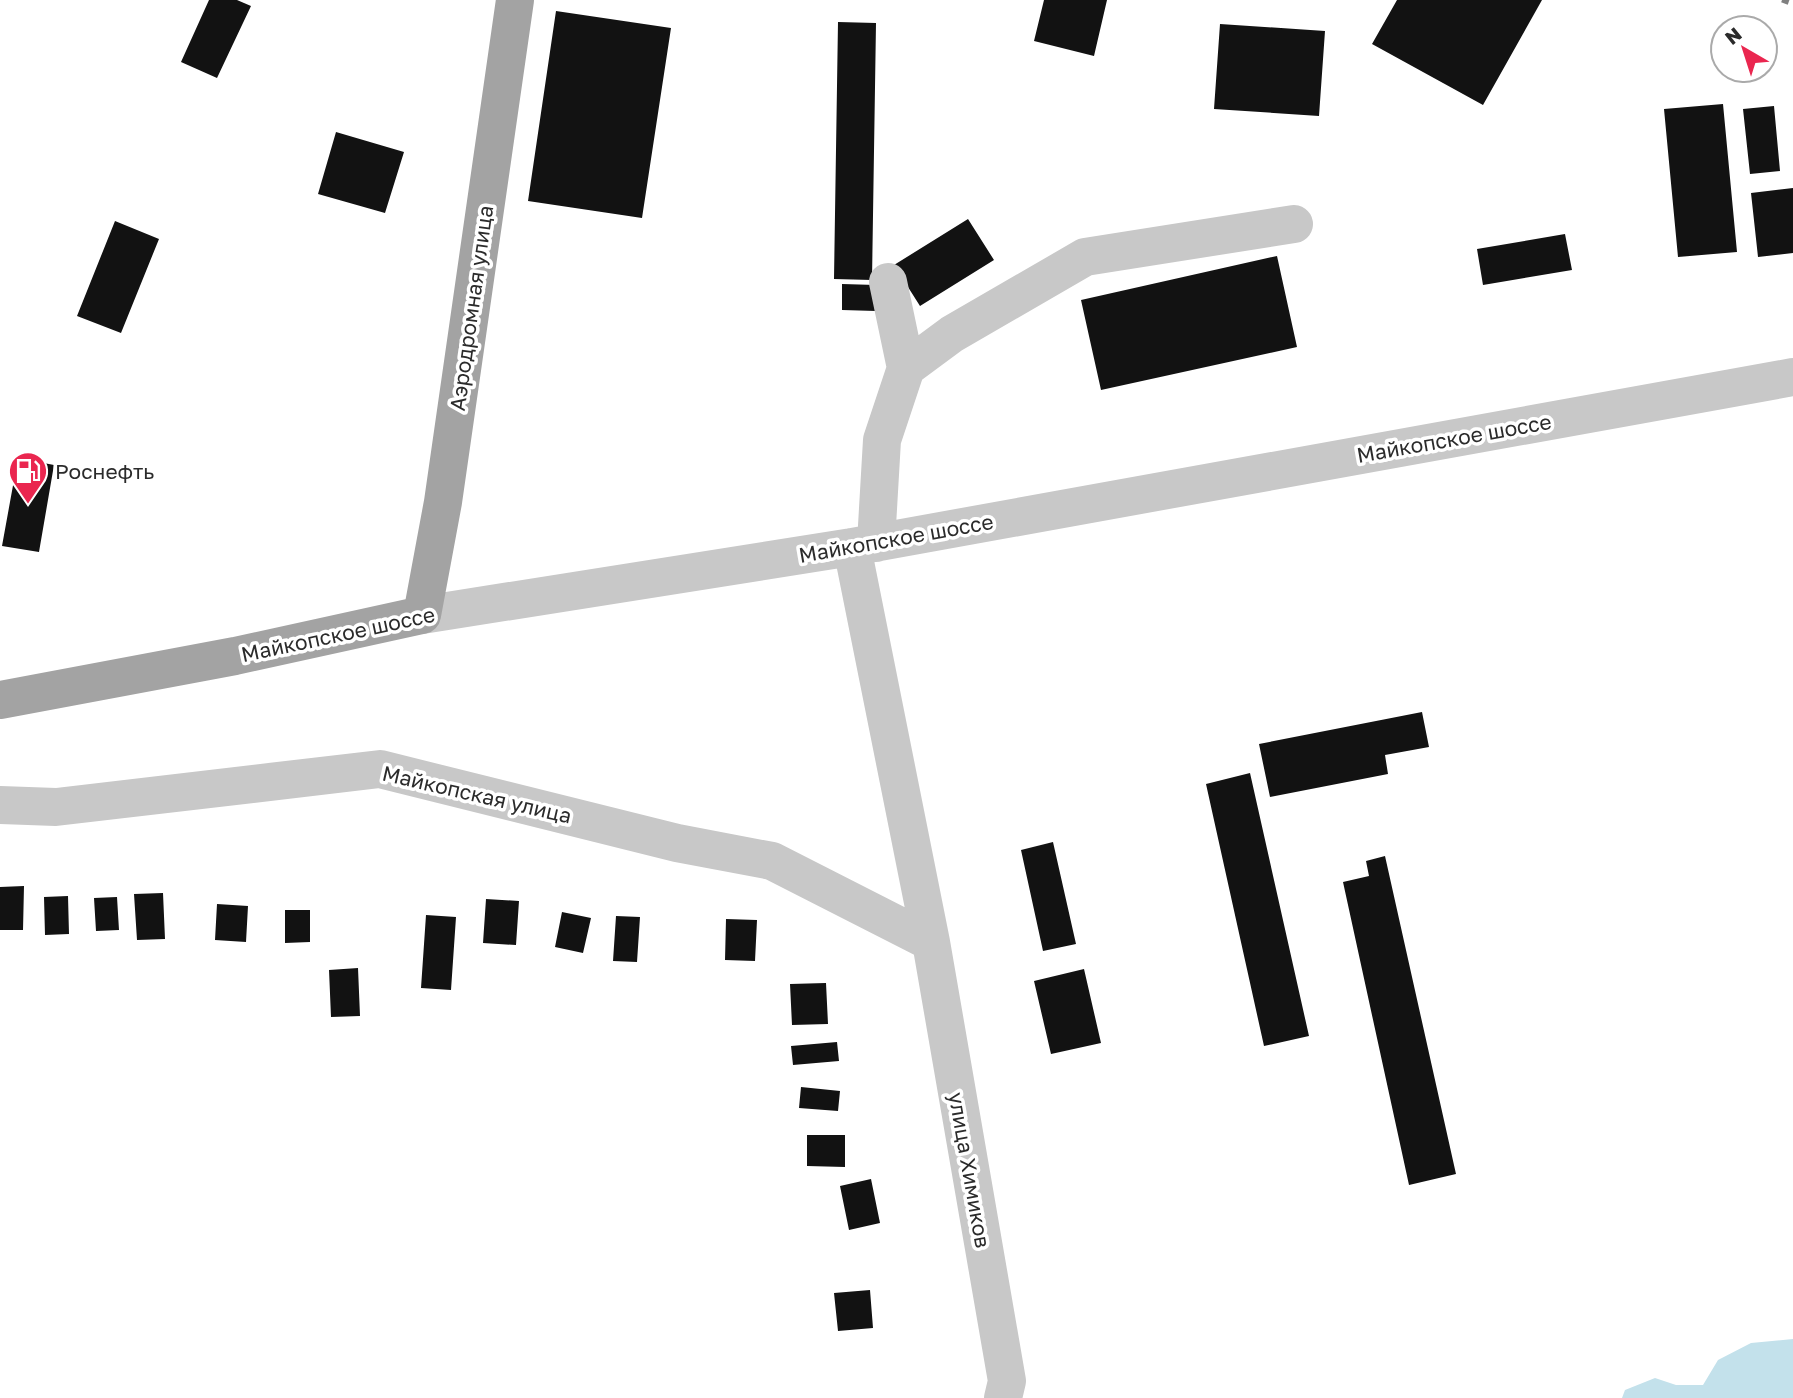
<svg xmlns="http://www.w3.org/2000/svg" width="1793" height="1398" viewBox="0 0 1793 1398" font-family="'Golos Text',sans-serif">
	<rect width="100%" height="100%" fill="#fff"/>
	<path fill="#c3e1eb" d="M1793 1339V1398H1622L1625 1390 1655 1378 1676 1385H1703L1718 1360 1751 1343Z"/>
	<path fill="#121212" d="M209 0H237L251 6 217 78 181 62Z
		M1044 0H1107L1094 56 1034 41Z
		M1397 0H1542L1483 105 1372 44Z
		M556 11 671 28 642 218 528 201Z
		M838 22 876 23 872 280 834 279Z
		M1220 24 1325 31 1319 116 1214 109Z
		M1723 104 1737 252 1678 257 1664 109Z
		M1774 106 1780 171 1750 174 1743 109Z
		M336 132 404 152 385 213 318 194Z
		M1793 188V253L1758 257 1751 193Z
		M968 219 994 260 920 306 894 265Z
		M115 221 159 239 121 333 77 316Z
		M1565 234 1572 270 1483 285 1477 249Z
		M1277 256 1297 347 1101 390 1081 300Z
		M842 284 876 285V311L842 310Z
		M18 458 54 465 39 552 2 546Z
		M1422 712 1429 747 1385 755 1388 774 1270 797 1259 744Z
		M1250 773 1309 1036 1264 1046 1206 784Z
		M1053 842 1076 944 1043 951 1021 850Z
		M1385 856 1456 1174 1409 1185 1343 882 1369 876 1366 861Z
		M24 886 23 930H0V887Z
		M163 893 165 939 137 940 134 894Z
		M68 896 69 934 45 935 44 897Z
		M117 897 119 930 96 931 94 898Z
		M486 899 519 901 516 945 483 943Z
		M217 904 248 906 246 942 215 940Z
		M285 910H310V942L285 943Z
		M562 912 591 918 583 953 555 947Z
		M426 915 456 917 451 990 421 988Z
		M616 916 640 917 637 962 613 961Z
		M726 919 757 920 755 961 725 960Z
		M358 968 360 1016 331 1017 329 970Z
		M1084 969 1101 1043 1051 1054 1034 981Z
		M826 983 828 1024 792 1025 790 984Z
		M837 1042 839 1061 793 1065 791 1046Z
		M801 1087 840 1091 838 1111 799 1108Z
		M807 1135H845V1167L807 1166Z
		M871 1179 880 1223 849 1230 840 1186Z
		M870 1290 873 1328 838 1331 834 1293Z"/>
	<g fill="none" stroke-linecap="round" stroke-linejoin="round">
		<path stroke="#c8c8c8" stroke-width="38" d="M888 282 906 368
			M876 543 882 440 906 368 952 334 1085 257 1294 224
			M852 547 931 942 1007 1381 1003 1398
			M422 615 852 547 1793 377
			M0 805 56 807 380 769 677 843 772 861 931 942"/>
		<path stroke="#a3a3a3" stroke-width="38" d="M0 700 235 656 422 615 443 502 515 0"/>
		<path stroke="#808080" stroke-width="5" stroke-dasharray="7 5" stroke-linecap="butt" d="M1782 0 1793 4"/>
	</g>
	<defs>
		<g id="fuel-pin" transform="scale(2.0125)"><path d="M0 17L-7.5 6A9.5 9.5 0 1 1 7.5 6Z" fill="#ea264f" stroke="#fff"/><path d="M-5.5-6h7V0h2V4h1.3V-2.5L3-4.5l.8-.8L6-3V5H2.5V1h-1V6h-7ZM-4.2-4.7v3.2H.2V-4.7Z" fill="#fff"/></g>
	</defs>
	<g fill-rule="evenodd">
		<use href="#fuel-pin" x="28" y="471"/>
	</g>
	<g text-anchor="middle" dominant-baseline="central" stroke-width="7" stroke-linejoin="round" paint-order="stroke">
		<g font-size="21" fill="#2b2b2b" stroke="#fff">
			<text transform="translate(471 308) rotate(-82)">Аэродромная улица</text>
			<text transform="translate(1454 438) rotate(-10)">Майкопское шоссе</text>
			<text transform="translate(896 538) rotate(-10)">Майкопское шоссе</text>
			<text transform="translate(338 634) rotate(-12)">Майкопское шоссе</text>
			<text transform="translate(477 794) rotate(13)">Майкопская улица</text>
			<text transform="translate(970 1170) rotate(80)">улица Химиков</text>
		</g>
		<g font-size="21" fill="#2b2b2b" stroke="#fff" text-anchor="start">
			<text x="55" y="471">Роснефть</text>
		</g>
	</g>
	<g transform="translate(1744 49) rotate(321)"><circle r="33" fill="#ffffff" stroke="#aaaaaa" stroke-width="2"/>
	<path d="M0-5L12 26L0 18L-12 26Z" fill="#ea264f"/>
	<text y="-10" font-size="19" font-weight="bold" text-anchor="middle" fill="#2b2b2b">N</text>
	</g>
</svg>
